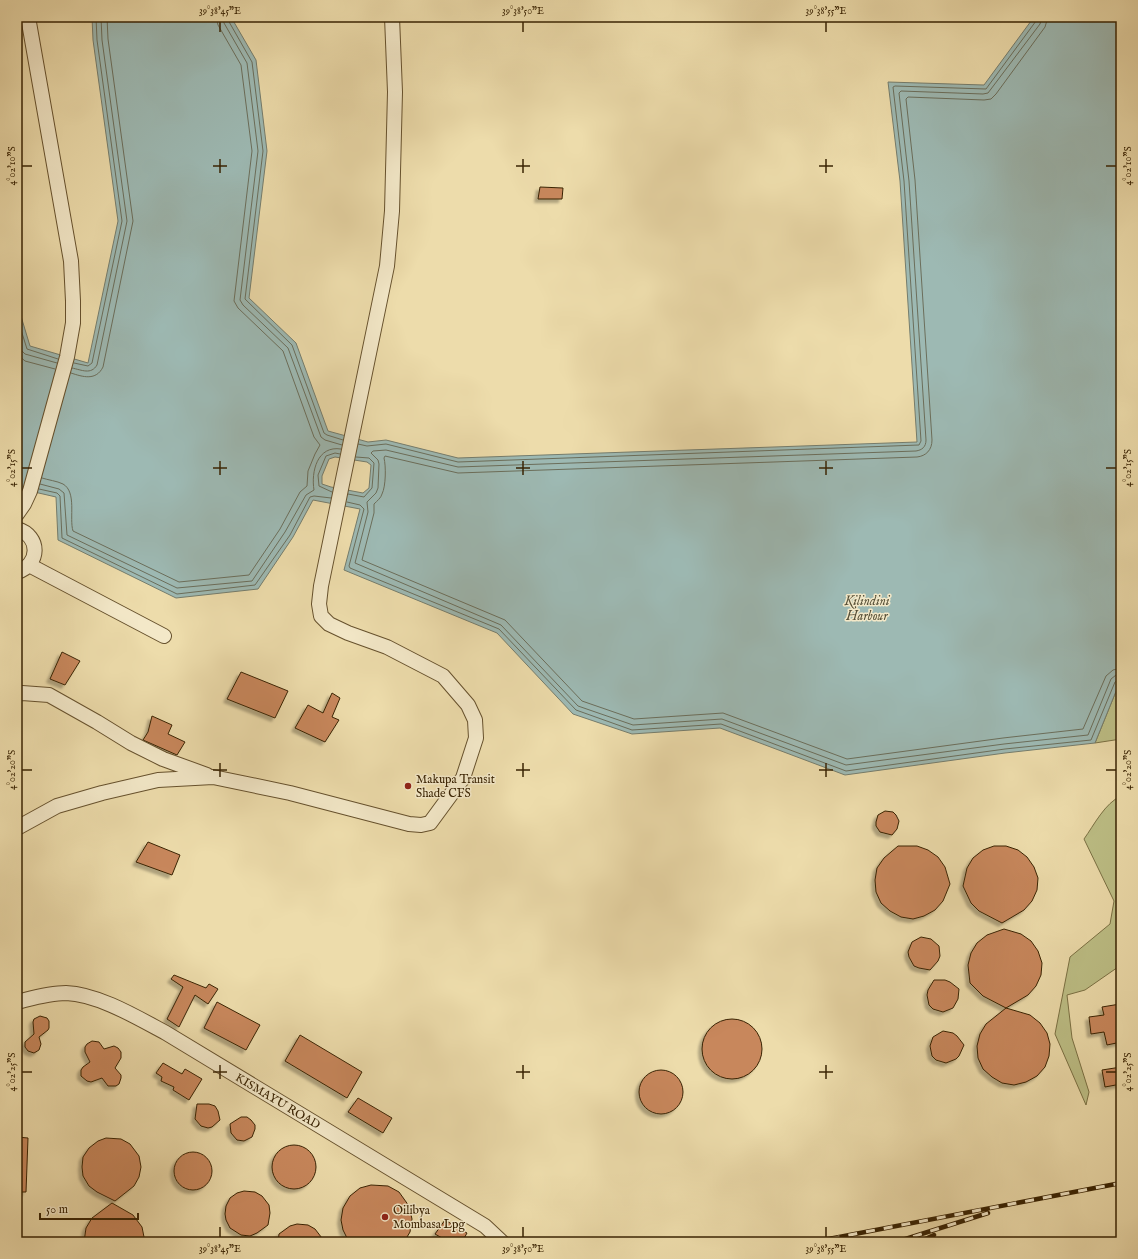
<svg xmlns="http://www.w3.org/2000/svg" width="1138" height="1259" viewBox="0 0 1138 1259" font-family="'IM FELL English',serif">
	<defs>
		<filter id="shadow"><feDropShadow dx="-3.5" dy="3.5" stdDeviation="1" flood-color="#0004"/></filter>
	</defs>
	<rect width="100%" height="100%" fill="#eddcab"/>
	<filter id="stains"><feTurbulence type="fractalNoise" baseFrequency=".005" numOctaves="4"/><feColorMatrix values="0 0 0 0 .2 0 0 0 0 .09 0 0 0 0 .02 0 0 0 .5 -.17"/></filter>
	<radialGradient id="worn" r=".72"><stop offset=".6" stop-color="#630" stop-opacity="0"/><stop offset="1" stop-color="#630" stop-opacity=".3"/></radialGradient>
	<path fill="#bdbf86" stroke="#7b7144" d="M1121,679V739L1095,743Z
		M1121,796V965L1085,990L1067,995L1072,1038L1089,1092L1086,1105L1055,1034L1070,957L1110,924L1114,901L1084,839C1094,825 1105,803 1121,796Z"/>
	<path fill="#9db9b3" stroke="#757d6d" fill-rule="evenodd" d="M92,17H231L256,60L267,151L249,298L296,343L328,431L368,442L386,440L458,458L917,442L900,181L888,82L984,85L1034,17H1121V679L1095,743L1005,753L845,775L720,728L632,734L573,714L497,633L344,570L360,509L313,500L293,537L258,589L176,598L58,540L56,497L17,488V303L30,346L88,363L118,221L93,40ZM335,457L367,462L371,465L369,488L363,493L331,487L322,484V476L329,459Z"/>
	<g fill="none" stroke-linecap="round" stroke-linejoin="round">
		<path stroke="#6b6e5b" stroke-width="1" d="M222,17L224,23L247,63L258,151L240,300L243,305L288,348L321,437L325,440L342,445
			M228,17V20L252,62L263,151L245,299L292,345L324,433L327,435L343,440
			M1042,17L1040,24L988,93L983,94L901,91L899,93L909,181L926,440C926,447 922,450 916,451L458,467L386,450L373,451L371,453L378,460L379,464L378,488L376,493L367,502L368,512L355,563L501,625L578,706L633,725L722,719L846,765L1004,744L1088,735L1111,679L1116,675L1121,674
			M1048,17L1045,27L996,94L991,99L984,100L908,97L906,99L915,180L932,440C932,450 926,456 917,457L458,473L385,456L384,458C386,466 386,486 382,494C381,498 377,501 374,504V513L362,560L505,620L582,701L634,719L723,713L847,759L1003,738L1083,729L1106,676L1113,670L1121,668
			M17,317L27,349L58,359
			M17,335L21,350L25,354L57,363
			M17,354L25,361L55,369
			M74,363L88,366L92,363L122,221L97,40L96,17
			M72,368C82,370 91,375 97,365L127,221L102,40L101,17
			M71,373C83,377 96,381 103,367L133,221L108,39L107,17
			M358,444L367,446L386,444L458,462L919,445L921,441L904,181L893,87L895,86L986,89L1036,21L1037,17
			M42,478C48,480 57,481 63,484C77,492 69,518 73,531L179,582L249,575L280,529L300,492L307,486L308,471L315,454L320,445L314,437L283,351L238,308L234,301L252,151L241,65L218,25L216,17
			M40,484L59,489L64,493L67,535L177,588L252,581L285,532L306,495L314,490C311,472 317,445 341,449
			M39,489L57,493L60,496L62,538L177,594L255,585L290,535L310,497L314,496L331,498
			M332,492L319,486L318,475L326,456L335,453L340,454
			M348,494L364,497L372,488L374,463L369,458L356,457
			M347,502L360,505L364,509L349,566L350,568L499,629L576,710L632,730L721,724L846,771L1005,749L1091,740L1115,682L1118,680L1121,679"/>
	</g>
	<path fill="#c8875c" stroke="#392303" filter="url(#shadow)" d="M540,187L563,188L562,199H538Z
		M62,652L80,661L65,685L50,679Z
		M241,672L288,691L275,718L227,699Z
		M332,693L340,698L332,717L339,720L325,742L295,728L308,705L323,713Z
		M152,716L172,725L168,734L185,742L177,755L143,740L148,732Z
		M885,811L893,812L896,815L899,821L897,829L892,835L880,832L876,826V822L878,815Z
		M148,842L180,855L172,875L136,862Z
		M898,846H917L928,850L938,857L945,867L950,884L943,901L935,910L924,916L913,919L901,917L890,911L881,903L876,892L875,880L877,868L884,858Z
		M994,846H1006L1018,850L1027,857L1034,867L1038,878L1037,890L1032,901L1024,910L1002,923L979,911L971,903L963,886L967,868L973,858L983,850Z
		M1004,929L1021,934L1031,941L1038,951L1042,963L1041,975L1036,986L1028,995L1006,1008L983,996L970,983L968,965L971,953L977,943L987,935Z
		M921,937L931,939L939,946L940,956L938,961L930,970L919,968L914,966L909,957L908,952L912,942Z
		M174,975L206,988L209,984L218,989L208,1004L195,995L179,1027L167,1019L183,987L171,979Z
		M934,980H945L950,982L959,989L958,999L953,1008L943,1012L933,1009L929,1005L927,995L928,990Z
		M217,1002L260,1025L246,1050L204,1028Z
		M1120,1004L1121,1020L1117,1021L1121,1042L1107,1045L1104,1032L1091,1034L1089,1017L1104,1015L1102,1007Z
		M1006,1008L1030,1015L1040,1023L1047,1033L1050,1044L1049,1056L1045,1067L1037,1076L1026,1082L1014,1085L1002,1083L992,1077L983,1069L978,1058L977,1046L980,1034L986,1024Z
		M40,1016L47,1018L49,1021V1028L48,1030L39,1037L41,1044L39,1050L34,1053L28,1051L25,1047V1042L34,1034L33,1022L34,1019Z
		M702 1049a30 30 0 1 1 60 0a30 30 0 1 1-60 0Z
		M943,1031L953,1033L957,1036L964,1045L959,1056L956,1059L946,1063L936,1060L932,1056L930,1046L933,1037Z
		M300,1035L362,1072L347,1098L285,1061Z
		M92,1041L99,1042L104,1049L114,1046L118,1048L121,1052V1058L115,1068L121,1075V1078L119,1084L116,1086H108L102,1078L91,1082L87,1081L81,1076V1070L83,1067L90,1062L85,1052V1047L87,1044Z
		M163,1063L182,1074L185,1069L202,1079L189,1100L173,1090L174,1087L161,1081L162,1077L156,1073Z
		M1121,1067V1084L1105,1087L1102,1070Z
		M639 1092a22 22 0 1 1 44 0a22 22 0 1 1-44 0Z
		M358,1098L392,1118L383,1133L348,1112Z
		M197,1104H209L215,1106L218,1111L220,1120L212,1127L208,1128L201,1126L195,1119Z
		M241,1117H247L251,1120L255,1125V1129L252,1137L244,1141L237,1140L231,1133L230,1124Z
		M17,1137L28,1138L26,1192H17Z
		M106,1138L121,1139L130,1144L139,1156L141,1167L139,1177L134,1186L115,1201L97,1192L89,1186L83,1176L82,1167L83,1157L89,1148L98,1141Z
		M272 1167a22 22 0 1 1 44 0a22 22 0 1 1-44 0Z
		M174 1171a19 19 0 1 1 38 0a19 19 0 1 1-38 0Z
		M371,1185L388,1186L399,1192L409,1206L412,1219L410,1232L404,1242H349L343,1230L341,1220L343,1208L350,1196L360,1188Z
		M244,1191L255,1192L262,1196L269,1205L270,1213L268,1225L257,1233L250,1236L241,1235L230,1228L226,1220L225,1214L226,1206L230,1198L237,1193Z
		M112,1203L133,1215L142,1227L145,1242H84L86,1228L92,1218Z
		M445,1220L467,1233L462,1242H449L435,1234Z
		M297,1224L308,1225L315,1229L325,1242H278L279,1234L290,1226Z"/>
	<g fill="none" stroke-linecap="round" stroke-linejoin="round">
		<g stroke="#66512d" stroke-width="16">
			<path id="minor" d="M17,514L24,504L30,491L67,357L73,323V301L71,261L28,17
				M17,529C41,536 40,565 17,572
				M29,565L164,636
				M17,694L22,693L49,695L97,722L131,743L163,759L207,775
				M17,828L57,806L102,793L158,780L213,777L290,793L409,824L421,825L430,823L463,778L476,738L475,720L468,705L443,676L387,647L348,633L329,624L321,616L319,604L321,586L387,266L392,211L395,92L392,17
				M17,1002C33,998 49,993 66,993C98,994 138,1018 166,1033L485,1226L502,1242"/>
		</g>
		<use href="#minor" stroke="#f3e8c8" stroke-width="14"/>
		<g stroke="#392303" stroke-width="4.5">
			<path id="rail" d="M813,1242L1121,1183
				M896,1242L988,1213
				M919,1242L934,1235"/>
		</g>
		<use href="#rail" stroke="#f3e8c8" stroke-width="3" stroke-dasharray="9" stroke-linecap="butt"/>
	</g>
	<path fill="none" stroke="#392303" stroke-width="1.5" d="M220,22V32M523,22V32M826,22V32M220,159V173M523,159V173M826,159V173M22,166H32M213,166H227M516,166H530M819,166H833M1106,166H1116M220,461V475M523,461V475M826,461V475M22,468H32M213,468H227M516,468H530M819,468H833M1106,468H1116M220,763V777M523,763V777M826,763V777M22,770H32M213,770H227M516,770H530M819,770H833M1106,770H1116M220,1065V1079M523,1065V1079M826,1065V1079M22,1072H32M213,1072H227M516,1072H530M819,1072H833M1106,1072H1116M220,1227V1237M523,1227V1237M826,1227V1237"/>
	<g fill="#8f2418" stroke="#f3e8c8" stroke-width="1.5">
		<circle cx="408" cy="786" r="4"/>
		<circle cx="385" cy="1217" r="4"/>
	</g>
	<g text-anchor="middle" stroke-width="3" stroke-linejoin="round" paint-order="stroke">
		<g font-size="12" fill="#392303" stroke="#f3e8c8" text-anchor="start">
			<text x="416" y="783">Makupa Transit<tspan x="416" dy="14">Shade CFS</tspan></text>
			<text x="393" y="1214">Oilibya<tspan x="393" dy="14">Mombasa Lpg</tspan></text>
		</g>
		<g font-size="12" fill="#392303" stroke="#f3e8c8">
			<text transform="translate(278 1101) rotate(31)" y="4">KISMAYU ROAD</text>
		</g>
		<g font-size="13" font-style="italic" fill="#575038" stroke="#f3e8c8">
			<text x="867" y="605">Kilindini<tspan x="867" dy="15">Harbour</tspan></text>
		</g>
	</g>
	<rect width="1138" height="1259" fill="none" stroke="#eddcab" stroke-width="44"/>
	<path d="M40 1213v6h98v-6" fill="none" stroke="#392303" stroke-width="2"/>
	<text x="46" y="1213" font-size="12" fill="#392303" stroke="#f3e8c8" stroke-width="3" paint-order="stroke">50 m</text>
	<rect x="22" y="22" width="1094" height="1215" fill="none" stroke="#392303" stroke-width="1.5"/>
	<g font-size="10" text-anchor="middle" fill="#392303">
		<text x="220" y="14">39°38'45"E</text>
		<text x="523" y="14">39°38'50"E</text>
		<text x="826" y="14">39°38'55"E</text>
		<text transform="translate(11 166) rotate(-90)" y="4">4°02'10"S</text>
		<text transform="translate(1127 166) rotate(-90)" y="4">4°02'10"S</text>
		<text transform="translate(11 468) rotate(-90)" y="4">4°02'15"S</text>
		<text transform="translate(1127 468) rotate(-90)" y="4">4°02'15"S</text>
		<text transform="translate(11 770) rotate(-90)" y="4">4°02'20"S</text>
		<text transform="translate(1127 770) rotate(-90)" y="4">4°02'20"S</text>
		<text transform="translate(11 1072) rotate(-90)" y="4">4°02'25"S</text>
		<text transform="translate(1127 1072) rotate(-90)" y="4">4°02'25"S</text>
		<text x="220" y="1252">39°38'45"E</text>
		<text x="523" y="1252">39°38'50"E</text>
		<text x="826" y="1252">39°38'55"E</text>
	</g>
	<rect width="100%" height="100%" filter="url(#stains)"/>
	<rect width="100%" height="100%" fill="url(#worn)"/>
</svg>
